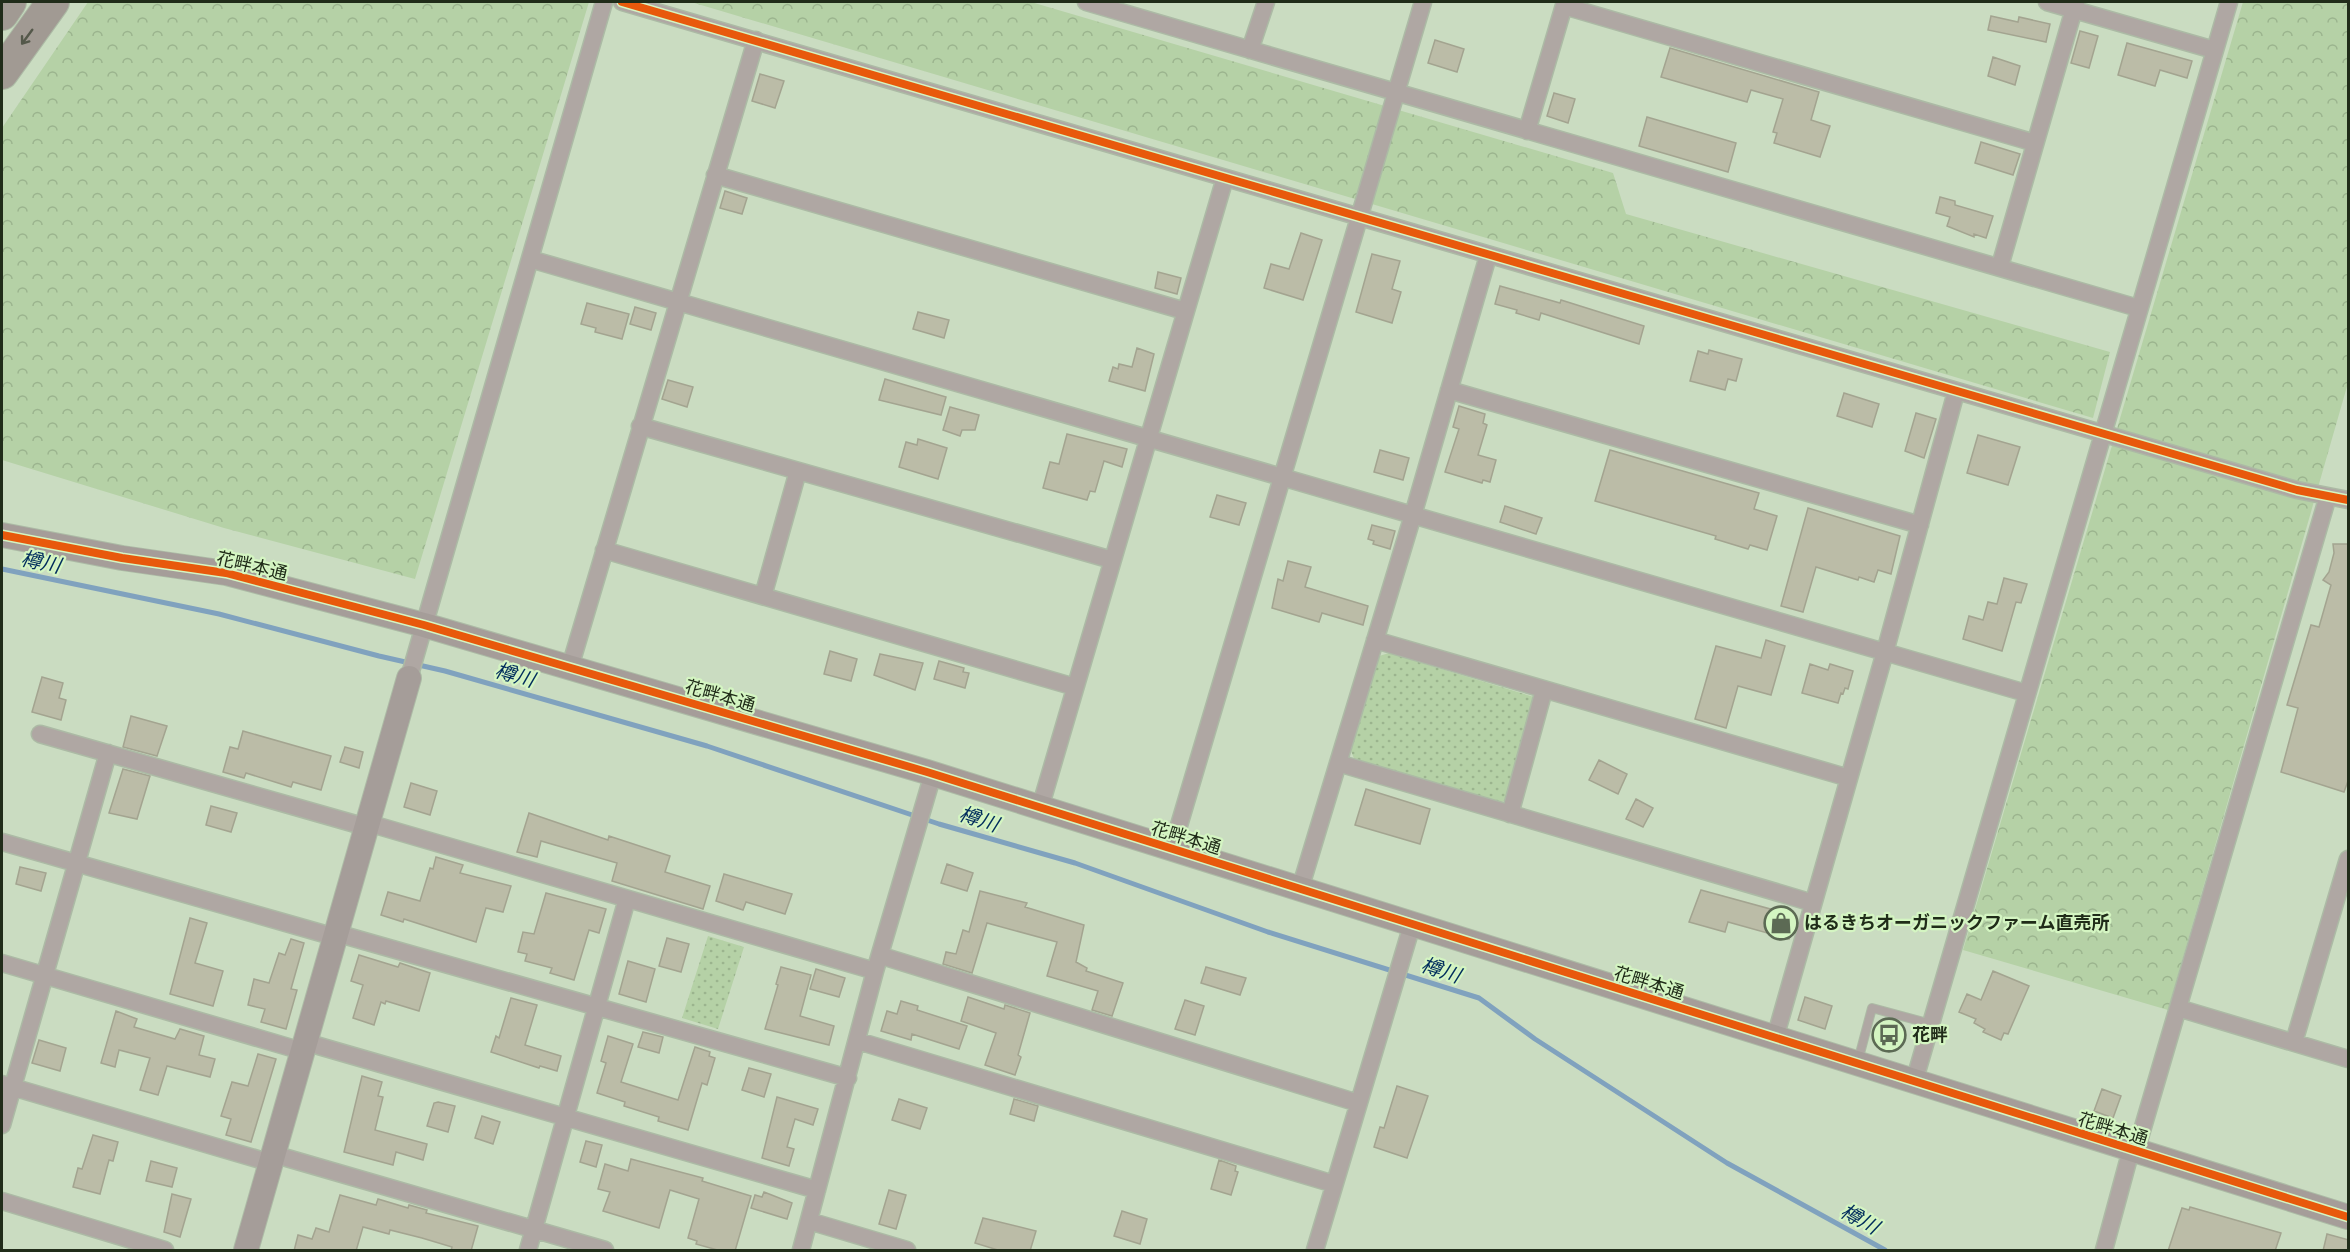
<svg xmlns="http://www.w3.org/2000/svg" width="2350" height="1252" viewBox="0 0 2350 1252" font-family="'Alegreya Sans','Noto Sans JP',sans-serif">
	<defs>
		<pattern id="forest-crowns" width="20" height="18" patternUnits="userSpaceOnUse" patternTransform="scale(1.5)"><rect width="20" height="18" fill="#b5d1a6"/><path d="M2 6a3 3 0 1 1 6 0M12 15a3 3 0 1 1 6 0" fill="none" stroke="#9bb48e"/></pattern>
		<pattern id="park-dots" width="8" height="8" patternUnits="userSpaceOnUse" patternTransform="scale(1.5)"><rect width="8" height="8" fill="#b5d1a6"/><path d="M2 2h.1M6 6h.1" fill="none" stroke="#9bb48e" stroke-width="1.8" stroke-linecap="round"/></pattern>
	</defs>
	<rect width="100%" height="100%" fill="#cadcc1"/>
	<path fill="url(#forest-crowns)" d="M88,2H589L415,579L224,528L2,460V128Z
		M691,2H1031L1613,173L1626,214L2110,352L2093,418Z
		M2243,2H2348V383L2168,1010L1963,950Z"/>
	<path fill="url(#park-dots)" d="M1389,653L1534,697L1508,799L1500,803L1355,761L1351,751L1379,656Z
		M708,936L744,947L718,1029L682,1018Z"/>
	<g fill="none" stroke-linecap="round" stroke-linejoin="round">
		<path stroke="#80a2be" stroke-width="5" d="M2,569L219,614L379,656L445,671L707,746L939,824L1075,863L1268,932L1479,998L1535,1039L1727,1163L1885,1250"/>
	</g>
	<path fill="#bbbca7" stroke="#a3a490" stroke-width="1.5" d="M1991,16L2018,22L2019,17L2050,24L2046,42L1988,30Z
		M2080,31L2098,36L2089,68L2071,63Z
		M1435,40L1464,49L1457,72L1428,63Z
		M2127,43L2192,61L2187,78L2160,70L2155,86L2118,75Z
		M1670,48L1819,92L1811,120L1830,126L1820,157L1774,143L1777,133L1773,132L1783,99L1751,90L1747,102L1661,77Z
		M1993,57L2020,66L2015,85L1988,76Z
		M760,74L784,81L775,108L752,101Z
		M1554,93L1575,99L1568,123L1547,116Z
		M1647,117L1736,143L1728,172L1639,146Z
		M1981,142L2020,154L2013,175L1975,163Z
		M725,191L747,198L742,214L720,208Z
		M1940,197L1955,201V205L1993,216L1986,238L1974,234V237L1947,226L1950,217L1936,213Z
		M1301,233L1322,240L1303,300L1264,288L1271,264L1289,269Z
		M1372,254L1400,261L1392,289L1401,292L1392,323L1356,312Z
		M1158,272L1181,278L1177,294L1155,288Z
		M1500,286L1560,303L1561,300L1644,326L1639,344L1541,313L1539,320L1516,313L1517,310L1495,304Z
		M587,303L629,314L622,339L595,332L596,328L581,324Z
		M635,307L656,313L651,330L630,324Z
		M918,312L949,320L944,338L913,329Z
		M1137,348L1154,354L1145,391L1109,381L1113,367L1118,369L1119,364L1132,367Z
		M1709,350L1742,359L1736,381L1728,379L1725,390L1690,381L1698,351L1708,354Z
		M885,379L946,397L941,415L879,400Z
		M668,380L693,387L687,407L662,399Z
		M1844,393L1879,404L1872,427L1837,416Z
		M1459,406L1485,414L1483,423L1487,425L1478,455L1496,460L1490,482L1483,480L1482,483L1445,472L1459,429L1453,427Z
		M950,407L979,415L975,430H962L960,436L943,430Z
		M1916,413L1936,419L1924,458L1905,451Z
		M1067,434L1127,449L1122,467L1104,461L1095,492L1090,491L1087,500L1043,488L1050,462L1059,464Z
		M1978,435L2020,447L2008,485L1967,473Z
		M918,439L947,448L938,479L899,467L906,442L917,445Z
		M1380,450L1409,458L1403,480L1374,472Z
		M1610,450L1759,493L1754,509L1777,516L1767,550L1750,545L1748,549L1715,539L1716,536L1595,501Z
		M1217,495L1246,503L1239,525L1210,517Z
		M1505,506L1542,518L1536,534L1500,522Z
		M1808,508L1900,536L1891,574L1878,570L1874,582L1859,577L1858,580L1816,567L1803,612L1781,606Z
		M1372,525L1395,531L1390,549L1373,544L1374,541L1368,539Z
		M2333,544H2349V778L2344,792L2281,772L2298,708L2287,705L2311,625L2319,627L2331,585L2323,580L2329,572L2334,553Z
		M1288,561L1311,567L1305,587L1368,606L1363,625L1322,613L1319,622L1272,608L1278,579L1283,581Z
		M2004,578L2027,584L2021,603L2016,602L2002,651L1963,639L1969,616L1983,620L1988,602L1997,604Z
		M1766,640L1785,646L1771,695L1738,686L1726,728L1695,719L1716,646L1761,658Z
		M830,651L857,659L851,681L824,674Z
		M880,654L923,663L915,690L874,675Z
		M939,661L964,668L963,672L969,673L965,688L934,679Z
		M1810,664L1828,670L1830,664L1853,671L1848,689L1845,688L1843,694L1841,693L1838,703L1802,693Z
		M42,677L63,683L59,698L66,700L61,720L32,712Z
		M131,716L167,726L157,756L123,747Z
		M243,731L331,756L321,790L293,782L291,787L246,773L244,778L223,772L230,747L238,749Z
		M345,747L363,752L359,768L340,762Z
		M1599,760L1627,774L1618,794L1589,780Z
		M123,769L150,776L137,819L109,813Z
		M411,783L437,791L430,815L404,807Z
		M1366,789L1430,809L1420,844L1355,825Z
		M1636,799L1653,808L1643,827L1626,819Z
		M211,806L237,813L231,832L206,825Z
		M529,813L608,840L609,836L670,856L665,872L710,886L703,909L612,881L617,863L541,841L537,857L517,852Z
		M436,857L463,865L460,873L511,886L503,912L486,908L476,942L404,919L403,922L381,915L388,892L420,901L430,868L433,869Z
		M947,864L973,873L967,891L941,883Z
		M20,867L46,873L41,891L16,884Z
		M724,874L792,894L785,914L746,902L743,910L716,901Z
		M1701,890L1796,916L1789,939L1728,922L1725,932L1689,922Z
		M980,891L1027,903L1025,907L1084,925L1076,962L1087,968L1086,971L1123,983L1112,1016L1092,1010L1098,991L1047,976L1057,942L987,923L972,973L943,964L946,952L956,954L963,930L969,932Z
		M546,893L606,909L599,933L589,930L574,980L550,973L552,968L525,961L527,954L518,952L523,932L534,934Z
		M190,918L207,923L195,963L223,971L213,1006L170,994Z
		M667,938L689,944L681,972L659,966Z
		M291,939L304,943L291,989L297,990L286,1029L261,1022L265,1009L248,1005L254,979L269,983L279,953L285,955Z
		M359,955L398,967L400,963L430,973L419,1011L386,1001L385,1004L381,1002L374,1025L353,1018L363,985L351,981Z
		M628,961L655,969L646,1002L619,994Z
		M781,967L811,975L800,1016L834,1026L829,1045L765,1029L778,985L776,984Z
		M1206,967L1246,978L1240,995L1201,983Z
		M816,969L845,978L839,997L810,989Z
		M1993,971L2029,986L2008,1034L2004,1033L2001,1040L1983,1032L1985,1029L1974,1023L1976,1019L1959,1012L1967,994L1981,1000Z
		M968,997L1004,1009L1005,1005L1030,1013L1018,1055L1021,1057L1015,1075L985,1065L996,1033L961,1021Z
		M1805,997L1832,1006L1825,1029L1798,1020Z
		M511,998L537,1005L525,1045L561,1056L557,1071L540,1066L539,1068L491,1052L496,1036L499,1038Z
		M1185,1000L1204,1006L1195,1035L1175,1029Z
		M901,1001L918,1006L917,1010L967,1026L959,1049L912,1034L911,1040L881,1031L887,1011L897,1014Z
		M116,1011L137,1019L134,1027L175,1039L180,1029L204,1036L199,1055L215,1059L210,1077L167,1066L158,1095L140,1090L150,1058L119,1050L115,1067L101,1063Z
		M643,1032L663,1037L659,1053L638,1047Z
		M608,1036L633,1044L621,1082L678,1100L695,1047L710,1052L709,1056L715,1058L707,1085L702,1083L688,1130L658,1121L659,1117L624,1106L625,1102L597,1093L606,1063L601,1061Z
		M39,1040L66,1048L60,1071L32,1063Z
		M258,1054L276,1059L251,1142L226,1135L231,1119L221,1116L232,1082L248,1086Z
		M749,1068L771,1074L764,1097L742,1090Z
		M362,1076L382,1082L378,1096L383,1097L375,1130L427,1144L423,1160L396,1152L393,1165L344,1152Z
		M1397,1086L1428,1096L1407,1158L1374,1147L1380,1127L1384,1128Z
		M2102,1089L2121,1096L2113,1118L2094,1111Z
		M777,1097L818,1109L813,1125L795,1119L787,1147L794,1149L789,1166L762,1158Z
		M899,1099L927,1108L920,1129L892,1120Z
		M1014,1099L1038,1106L1034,1121L1010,1114Z
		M438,1102L455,1106L448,1132L427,1126L434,1103Z
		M482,1116L500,1122L493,1144L475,1138Z
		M93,1135L118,1142L113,1161L109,1160L100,1194L73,1187L78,1168L82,1169Z
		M586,1141L602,1145L596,1167L580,1162Z
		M631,1159L703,1178L702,1181L751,1196L735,1251H721L696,1244L697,1241L688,1238L699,1199L670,1190L659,1228L603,1211L610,1192L598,1189L605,1164L628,1171Z
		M1219,1160L1236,1166L1235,1171L1238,1172L1231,1195L1211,1189Z
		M151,1161L177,1168L172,1187L146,1181Z
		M889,1190L906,1195L896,1229L879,1224Z
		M764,1192L792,1203L787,1219L751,1208L755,1195L762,1197Z
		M172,1194L191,1199L180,1237L164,1232Z
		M340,1195L376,1205L378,1199L408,1208L409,1205L427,1210L426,1213L478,1226L471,1251H451L452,1247L422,1238L390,1230L389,1234L363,1227L356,1251H294L298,1235L312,1239L316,1228L329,1232Z
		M2190,1207L2281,1233L2275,1251H2168L2182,1208L2189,1210Z
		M1122,1211L1147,1219L1140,1244L1114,1236Z
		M983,1218L1036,1231L1030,1251H1001L975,1243Z
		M2327,1234L2349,1240V1251H2323Z"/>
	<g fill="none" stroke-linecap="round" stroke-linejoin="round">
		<g stroke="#acbaa5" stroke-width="10">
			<path id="lane" d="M1858,1061L1872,1008L1931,1024"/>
		</g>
		<g stroke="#acbaa5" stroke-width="19">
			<path id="street" d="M622,2L2297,490L2348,500
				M1086,2L2138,308
				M2047,2L2214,50
				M1564,6L2035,143
				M1250,50L1266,2
				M1527,131L1565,2
				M715,175L1185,311
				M530,259L2026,693
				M2000,266L2076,2
				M1449,390L1920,525
				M640,426L1112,560
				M604,550L1075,687
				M763,596L798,471
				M1375,640L1849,778
				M570,667L756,40
				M409,678L604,2
				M40,734L366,827
				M1338,763L1813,903
				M1040,808L1225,178
				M1510,814L1544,690
				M368,823L875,971
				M2,842L335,937
				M1172,849L1423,2
				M1300,889L1413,515L1488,256
				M336,933L848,1078
				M882,956L1358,1103
				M2,963L302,1051
				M2178,1008L2348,1059
				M1775,1038L1885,652L1956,392
				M858,1041L1334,1184
				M305,1042L817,1190
				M2294,1042L2348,859
				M1914,1082L2229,2
				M2,1084L271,1163
				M2,1125L108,753
				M2136,1151L2328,496
				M273,1154L605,1250
				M2,1201L165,1250
				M809,1221L907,1250
				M528,1250L627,899
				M801,1250L875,971L933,774
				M1315,1250L1412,925
				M2104,1250L2131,1150"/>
		</g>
		<g stroke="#acbaa5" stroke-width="26">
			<path id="secondary" d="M2,535L122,558L226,573L424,625L927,772L2348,1217
				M246,1250L409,678"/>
		</g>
		<g stroke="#acbaa5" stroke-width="34">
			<path id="highway" d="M2,14L10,2
				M2,73L53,2"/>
		</g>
		<use href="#lane" stroke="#afa7a3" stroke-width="8"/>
		<use href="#street" stroke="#afa7a3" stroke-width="16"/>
		<use href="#secondary" stroke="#a59d99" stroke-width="24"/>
		<use href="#highway" stroke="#a19a93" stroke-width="32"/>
		<g stroke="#d4f5c2" stroke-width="11">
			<path id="cycleway" d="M622,2L2297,490L2348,500
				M2,535L122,558L226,573L424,625L927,772L2348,1217"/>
		</g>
		<use href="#cycleway" stroke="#e8590c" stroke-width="8"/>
	</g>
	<defs><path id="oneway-shaft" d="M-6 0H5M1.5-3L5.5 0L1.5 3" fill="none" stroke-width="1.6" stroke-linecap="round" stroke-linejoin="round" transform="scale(1.5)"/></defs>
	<use stroke="#54584a" href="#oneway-shaft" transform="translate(27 37) rotate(126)"/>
	<defs>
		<g id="shop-ring" transform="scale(1.725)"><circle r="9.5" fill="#d4f5c2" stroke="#5c6a54" stroke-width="1.5"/><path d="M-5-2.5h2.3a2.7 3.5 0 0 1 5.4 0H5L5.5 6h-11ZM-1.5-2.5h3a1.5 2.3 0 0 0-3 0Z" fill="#5c6a54"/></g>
		<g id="bus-ring" transform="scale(1.725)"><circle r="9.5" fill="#d4f5c2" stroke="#5c6a54" stroke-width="1.5"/><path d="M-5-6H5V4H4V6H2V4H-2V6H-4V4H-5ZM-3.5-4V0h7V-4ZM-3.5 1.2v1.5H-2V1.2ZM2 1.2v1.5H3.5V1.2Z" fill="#5c6a54"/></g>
	</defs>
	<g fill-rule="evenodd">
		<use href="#shop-ring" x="1781" y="923"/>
		<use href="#bus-ring" x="1889" y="1035"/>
	</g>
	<g text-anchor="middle" stroke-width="4.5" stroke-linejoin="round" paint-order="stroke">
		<g font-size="18" fill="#202c19" stroke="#d4f5c2">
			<text transform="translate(252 566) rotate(13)" y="6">花畔本通</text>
			<text transform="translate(720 696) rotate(16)" y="6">花畔本通</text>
			<text transform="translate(1186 838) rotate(17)" y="6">花畔本通</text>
			<text transform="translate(1649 983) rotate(17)" y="6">花畔本通</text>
			<text transform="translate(2113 1129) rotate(17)" y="6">花畔本通</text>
		</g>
		<g font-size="18" font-weight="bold" fill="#202c19" stroke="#d4f5c2" text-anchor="start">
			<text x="1804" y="929">はるきちオーガニックファーム直売所</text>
			<text x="1912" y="1041">花畔</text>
		</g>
		<g font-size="20" font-style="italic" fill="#002c5c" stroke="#d4f5c2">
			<text transform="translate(41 562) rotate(12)" y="7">樽川</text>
			<text transform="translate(515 675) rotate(16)" y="7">樽川</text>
			<text transform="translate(979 819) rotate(18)" y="7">樽川</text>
			<text transform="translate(1441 970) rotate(18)" y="7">樽川</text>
			<text transform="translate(1860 1219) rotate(29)" y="7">樽川</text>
		</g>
	</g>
	<rect width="2350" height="1252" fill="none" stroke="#202c19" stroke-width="6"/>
</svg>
